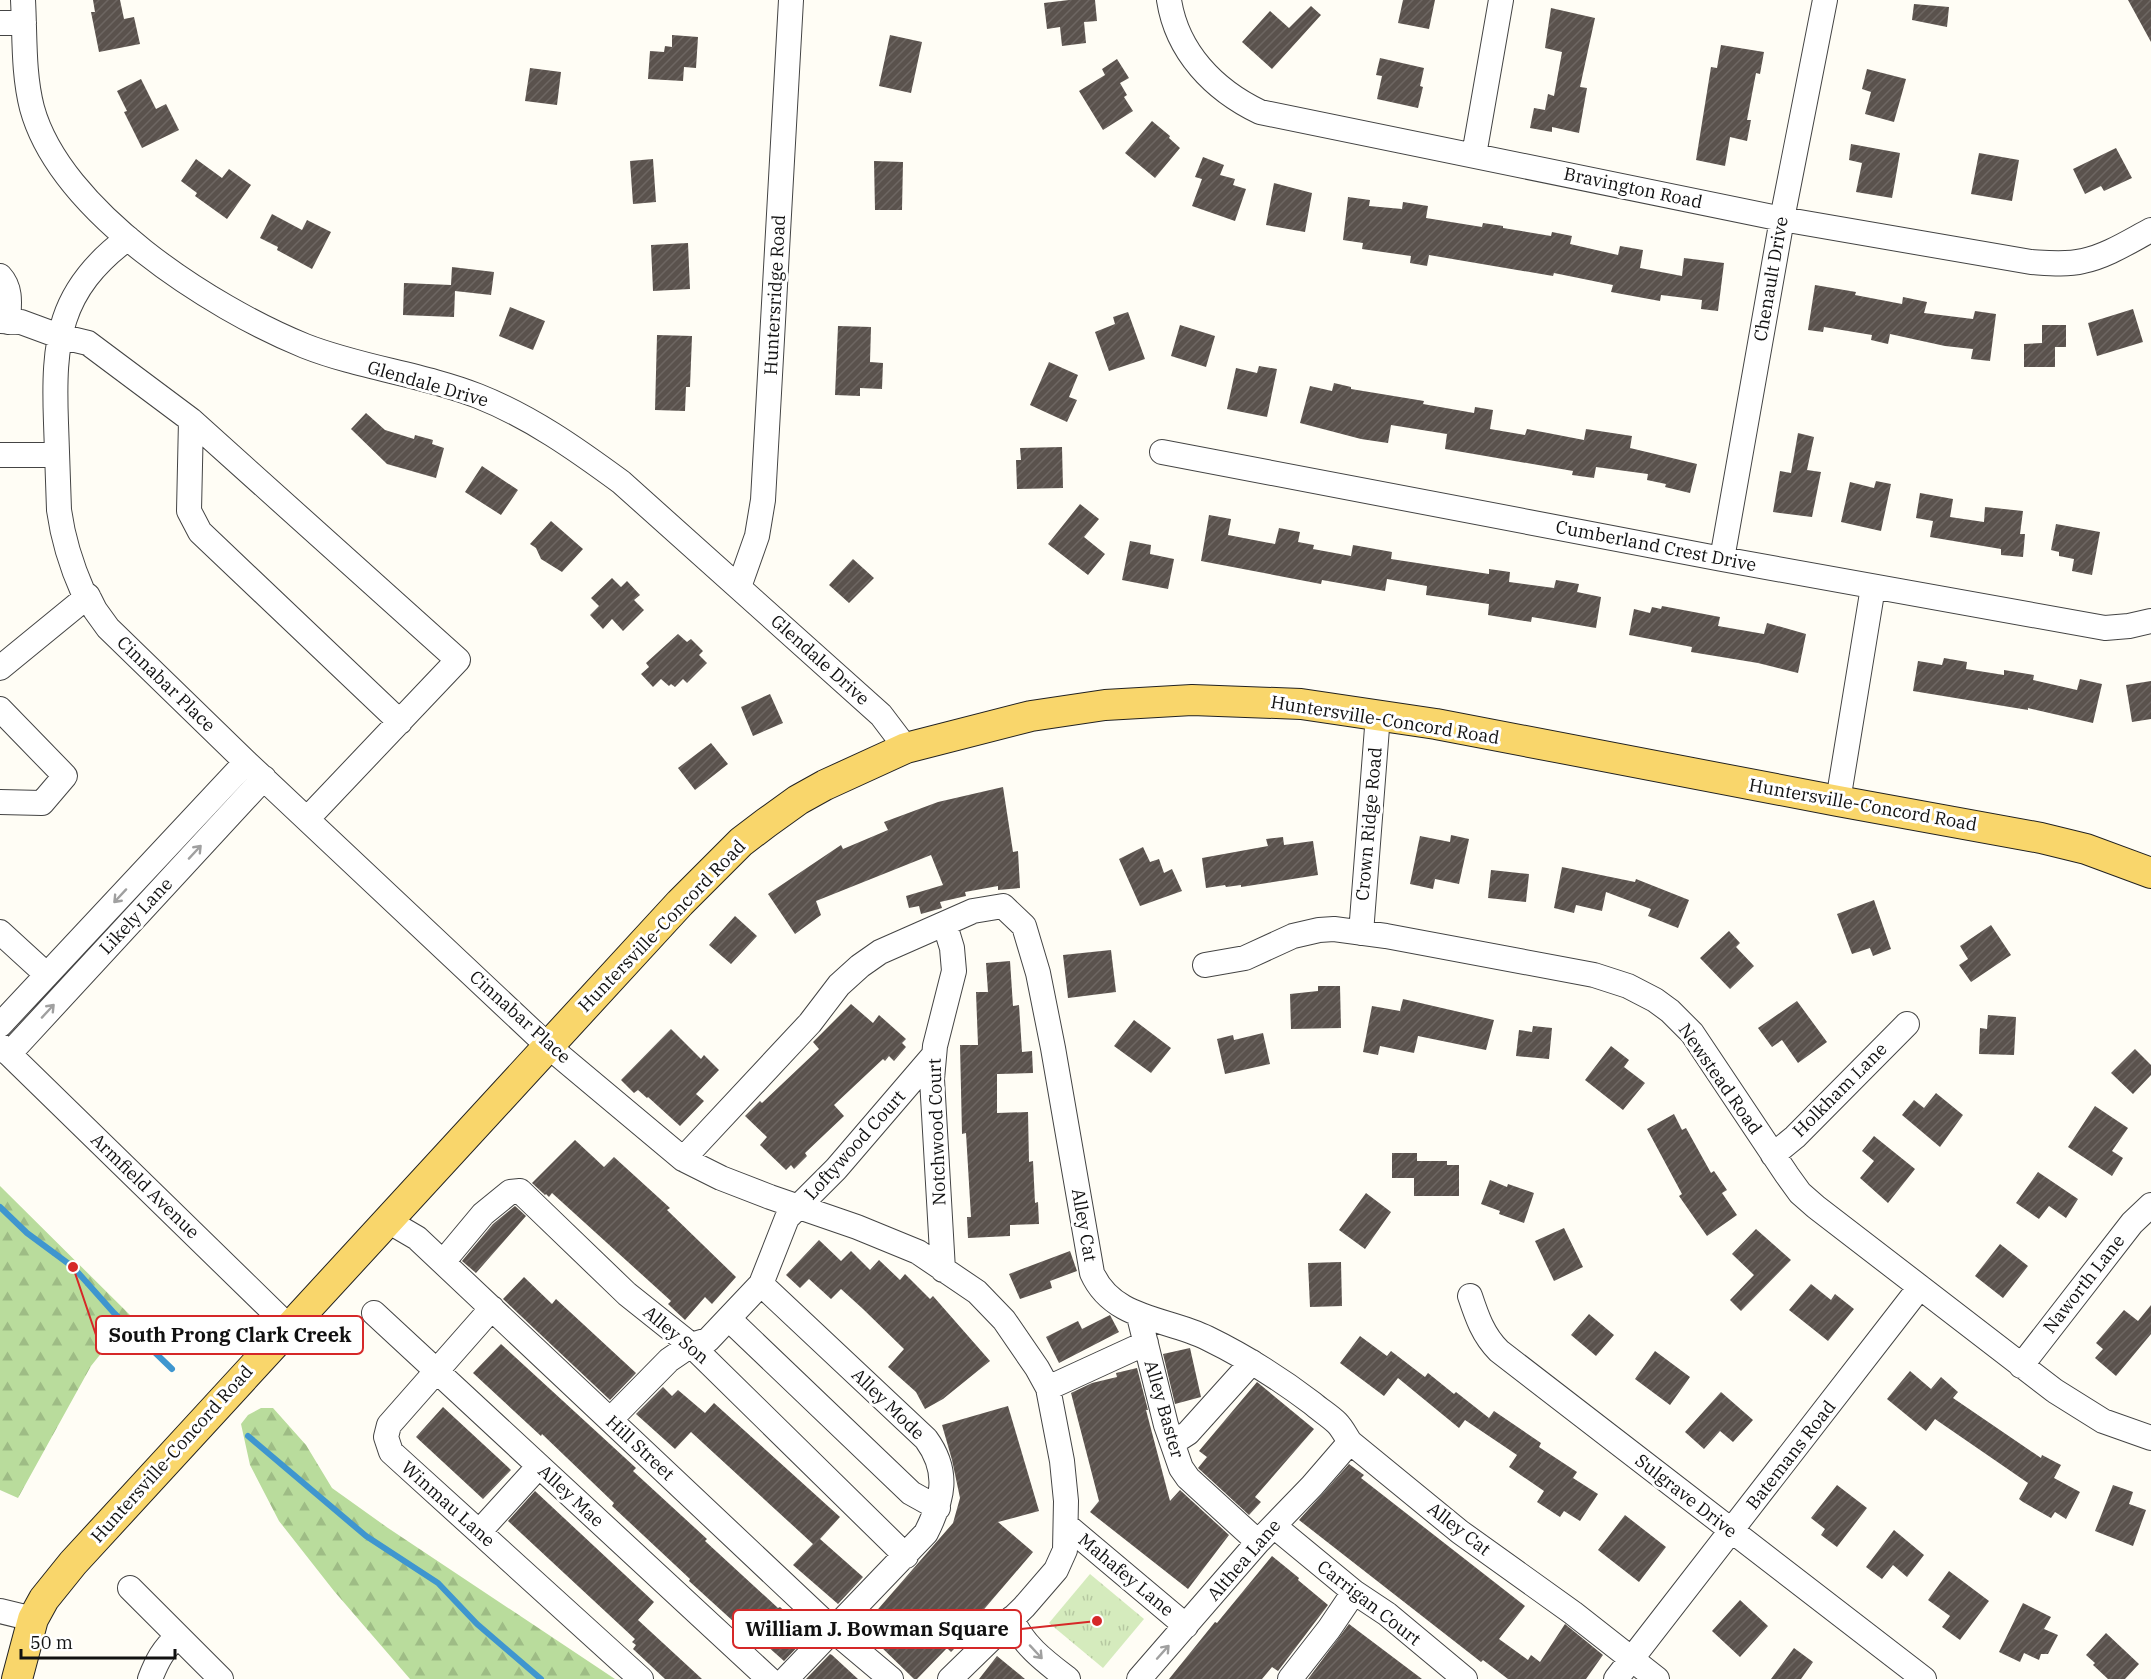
<svg xmlns="http://www.w3.org/2000/svg" width="2151" height="1679" viewBox="0 0 2151 1679" font-family="'IBM Plex Serif',serif">
	<defs>
		<pattern id="grass-tufts" width="24" height="20" patternUnits="userSpaceOnUse" patternTransform="scale(1.5)"><rect width="24" height="20" fill="#d5ebbd"/><path d="M3 7l-1-3M5 7V3M7 7l1-3M15 17l-1-3M17 17v-4M19 17l1-3" fill="none" stroke="#b6c8a1"/></pattern>
		<pattern id="forest-firs" width="22" height="20" patternUnits="userSpaceOnUse" patternTransform="scale(1.5)"><rect width="22" height="20" fill="#b9dc9c"/><path d="M5 1l3.5 6h-7zM16 11l3.5 6h-7z" fill="#9ebc85"/></pattern>
		<pattern id="building-hatch" width="6" height="6" patternUnits="userSpaceOnUse" patternTransform="scale(1.5)"><rect width="6" height="6" fill="#5a524d"/><path d="M-1 1l2-2M0 6l6-6M5 7l2-2" fill="none" stroke="#6d6662"/></pattern>
	</defs>
	<rect width="100%" height="100%" fill="#fffdf5"/>
	<path fill="url(#grass-tufts)" d="M1090,1574L1144,1619L1103,1668L1049,1623Z"/>
	<path fill="url(#forest-firs)" d="M0,1186L131,1316L91,1366L18,1498L0,1490Z
		M261,1408H273L306,1445L332,1488L388,1528L615,1679H410L334,1591L279,1521L250,1465L241,1424L248,1415Z"/>
	<g fill="none" stroke-linecap="round" stroke-linejoin="round">
		<path stroke="#3f96cf" stroke-width="6" d="M0,1207L27,1233L73,1267L114,1313L172,1369
			M248,1436L366,1536L438,1583L477,1624L541,1679"/>
	</g>
	<path fill="url(#building-hatch)" d="M93,0H120L124,19L134,17L140,44L99,52L91,12H95Z
		M1069,0H1095L1097,21L1084,22L1086,43L1062,46L1060,27L1047,29L1044,3Z
		M1403,0H1435L1429,29L1398,23Z
		M2128,0H2151V42Z
		M1914,4L1949,7L1947,27L1912,20Z
		M1311,6L1321,15L1272,69L1242,42L1270,11L1289,28Z
		M1551,8L1595,18L1580,87L1587,88L1579,133L1552,127V132L1530,128L1534,108L1545,110L1548,94L1554,96L1562,52L1545,48Z
		M672,35L698,37L696,68L684,67L683,81L648,79L650,51L664,52L665,46L672,47Z
		M890,35L922,42L911,93L879,86Z
		M1721,45L1764,52L1760,74L1756,73L1747,120H1751L1747,141L1730,137L1725,166L1696,160L1711,67L1717,68Z
		M1380,58L1424,68L1420,86L1423,87L1418,108L1377,99L1382,76L1376,75Z
		M1117,59L1129,78L1120,83L1127,95L1124,97L1133,111L1103,130L1079,91L1105,75L1102,69Z
		M530,68L561,72L557,105L525,101Z
		M1867,69L1906,79L1894,122L1865,114L1871,92L1862,89Z
		M141,79L156,109L166,104L179,130L142,148L124,112L127,111L117,91Z
		M1152,121L1170,136L1169,138L1180,148L1155,178L1125,153Z
		M1851,144L1900,153L1892,198L1856,192L1862,163L1849,160Z
		M2116,148L2132,178L2104,191L2101,186L2085,194L2073,169Z
		M1979,153L2019,160L2012,201L1971,194Z
		M1203,157L1224,165L1220,175L1235,179L1233,185L1246,189L1235,221L1192,206L1202,179L1195,177Z
		M196,159L222,178L229,169L251,185L227,219L195,196L197,193L181,181Z
		M653,159L656,202L633,204L630,161Z
		M874,161L903,162L902,210H875Z
		M1274,183L1312,193L1305,232L1266,225Z
		M1348,197L1370,200L1369,206L1402,209L1403,202L1428,206L1426,218L1482,227L1483,223L1503,226V228L1551,236L1552,232L1572,236L1570,244L1618,255L1620,246L1643,250L1640,268L1682,276L1684,258L1724,263L1718,311L1701,309L1702,300L1661,295L1660,301L1611,292L1613,285L1554,273L1553,276L1429,255L1427,266L1410,263L1411,256L1362,249L1363,243L1343,240Z
		M272,214L302,230L307,220L331,232L312,269L277,250L278,247L260,238Z
		M688,243L690,289L653,291L651,245Z
		M452,267L494,272L491,295L455,291L454,317L403,315L404,283L451,285Z
		M1815,285L1856,292L1855,295L1902,304L1903,297L1927,302L1924,313L1973,319L1975,311L1996,314L1990,361L1971,359L1973,349L1945,346L1890,334L1888,344L1871,340L1872,335L1824,327L1823,332L1808,330Z
		M510,307L545,321L533,350L499,336Z
		M2133,309L2143,342L2097,356L2088,323Z
		M1128,312L1145,359L1109,371L1095,332L1115,324L1113,317Z
		M1180,325L1215,336L1206,367L1171,356Z
		M2042,325H2066V347H2055V367H2024V344L2042,343Z
		M838,326L871,327L870,362L883,363L882,389L860,388V396L835,395Z
		M657,335L692,336L690,387H686L685,411L655,410Z
		M1049,362L1078,375L1069,397L1077,400L1067,422L1030,405Z
		M1259,366L1277,369L1267,417L1227,409L1236,368L1257,373Z
		M1334,383L1351,387V389L1424,401L1423,404L1474,413L1475,407L1493,410L1490,429L1525,435L1527,429L1584,440L1586,429L1632,436L1630,448L1697,464L1690,493L1665,487L1666,484L1647,480L1648,474L1596,467L1594,478L1572,475L1573,471L1445,449L1447,434L1391,425L1388,443L1361,439L1300,423L1310,386L1332,391Z
		M366,413L385,430L414,439L415,435L433,440L432,444L444,448L436,478L387,464L351,429Z
		M1798,433L1814,437L1807,470L1821,472L1812,517L1773,512L1780,471L1791,473Z
		M1062,447L1063,488L1017,489L1016,460H1021L1020,448Z
		M482,466L518,490L501,515L465,492Z
		M1876,481L1891,484L1881,531L1841,522L1850,482L1874,488Z
		M1920,493L1953,499L1950,517L1984,522L1985,507L2023,511L2020,534H2025L2023,557L2001,555V549L1930,537L1933,521L1916,518Z
		M1080,504L1099,519L1084,537L1105,554L1088,575L1048,544Z
		M1209,515L1231,519L1228,535L1275,544L1279,528L1300,532L1298,542L1314,545L1313,549L1351,556L1353,545L1392,552L1391,559L1489,574V569L1510,572L1509,582L1554,588L1556,580L1579,584L1577,592L1601,597L1596,628L1532,617L1531,622L1488,615L1489,604L1426,595L1427,586L1387,579L1385,591L1322,580L1321,584L1201,561Z
		M551,521L583,549L562,572L541,559L536,548L530,544Z
		M2056,524L2100,532L2092,575L2072,571L2074,559L2059,556V552L2051,550Z
		M1130,541L1151,545L1150,554L1174,559L1168,589L1122,580Z
		M853,559L874,578L849,603L829,585Z
		M612,578L621,587L627,581L640,595L634,600L644,610L623,631L612,619L603,629L590,615L599,606L591,598Z
		M1662,606L1720,617L1718,626L1764,634L1767,623L1806,634L1798,673L1758,663L1691,652L1692,647L1629,635L1634,609L1650,613L1652,607L1661,609Z
		M678,634L687,642L691,639L703,651L699,655L707,663L687,683L683,679L675,687L671,684L669,686L661,679L653,687L641,674L649,667L646,663Z
		M1944,658L1967,662L1966,669L2004,675V670L2034,675L2033,680L2077,690L2080,679L2102,684L2093,723L2028,708V710L1913,691L1918,661L1942,665Z
		M2151,681V719L2132,722L2126,685Z
		M770,694L783,723L753,736L741,707Z
		M711,743L728,764L695,790L678,768Z
		M1003,787L1013,852L1018,851L1020,888L998,890V886L965,892L966,896L940,902L942,908L921,914L919,906L909,908L906,896L943,885L931,855L816,901L821,915L795,934L768,894L841,845L843,849L888,830L884,822L938,802Z
		M1451,835L1469,839L1459,884L1435,879L1433,889L1410,884L1420,836L1450,842Z
		M1283,837L1284,845L1313,841L1318,875L1241,887V885L1226,887L1225,885L1206,888L1202,858L1268,846L1266,839Z
		M1143,847L1150,862L1159,859L1164,873L1172,869L1182,891L1140,906L1119,859Z
		M1562,867L1635,882L1636,879L1689,900L1678,928L1648,916L1651,909L1606,892L1602,911L1576,905L1574,913L1554,908Z
		M1491,870L1529,874L1526,902L1488,898Z
		M1874,900L1891,949L1873,956L1870,948L1852,954L1837,914Z
		M735,916L757,936L731,964L709,945Z
		M1991,925L2011,955L1971,982L1959,965L1968,959L1960,946Z
		M1729,931L1740,943L1736,947L1754,966L1730,989L1700,958Z
		M1111,950L1116,992L1068,998L1063,955Z
		M1010,961L1013,1006L1019,1005L1022,1052L1032,1051L1033,1073L997,1074V1113L1028,1112L1029,1162L1033,1161L1035,1203L1038,1202L1039,1224L1010,1225V1236L968,1238L967,1217H971L966,1133L962,1134L960,1045H978L976,992H988L986,963Z
		M1318,986H1340L1341,1028L1291,1029L1290,994L1318,991Z
		M1403,999L1494,1020L1486,1050L1418,1036L1414,1053L1380,1046L1378,1055L1363,1052L1372,1006L1400,1011Z
		M1797,1001L1827,1042L1798,1063L1782,1040L1772,1047L1758,1028Z
		M851,1004L873,1023L879,1015L906,1039L902,1043L906,1047L894,1061L889,1056L885,1061L883,1059L834,1105L844,1116L805,1153L807,1156L794,1169L791,1165L786,1170L760,1145L767,1137L745,1116L760,1101L762,1103L819,1049L813,1042Z
		M1988,1015L2016,1017L2014,1055L1979,1054L1980,1028L1987,1029Z
		M1134,1020L1171,1048L1151,1073L1114,1046Z
		M1533,1026L1552,1028L1549,1059L1516,1056L1519,1030L1532,1032Z
		M671,1029L701,1059L704,1055L719,1070L696,1094L704,1101L680,1126L648,1097L647,1098L638,1090L634,1093L621,1080Z
		M1263,1033L1270,1064L1225,1074L1217,1039L1233,1035L1234,1040Z
		M1611,1046L1629,1060L1624,1067L1645,1083L1623,1110L1585,1080Z
		M2135,1049L2151,1065V1075L2133,1094L2111,1073Z
		M1936,1093L1963,1115L1940,1147L1902,1115L1914,1100L1924,1108Z
		M2095,1106L2128,1128L2112,1151L2123,1158L2112,1176L2068,1147Z
		M1674,1114L1682,1130L1686,1128L1711,1173L1714,1171L1727,1190L1722,1193L1737,1215L1707,1236L1679,1196L1682,1194L1647,1129Z
		M1874,1136L1915,1169L1888,1203L1860,1178L1874,1161L1862,1151Z
		M575,1140L604,1167L614,1157L670,1208L667,1210L736,1277L712,1304L705,1297L685,1320L668,1304L671,1301L552,1193L549,1197L546,1194L545,1195L532,1183Z
		M1392,1153H1417V1161H1447V1165H1459V1196H1414V1178H1392Z
		M2038,1172L2078,1199L2066,1218L2049,1206L2039,1219L2016,1203Z
		M1490,1180L1507,1187L1508,1184L1534,1193L1524,1223L1499,1214L1500,1211L1481,1204Z
		M1366,1193L1391,1212L1365,1249L1339,1230Z
		M515,1206L526,1216L476,1273L462,1261L493,1224Z
		M1564,1228L1583,1267L1554,1281L1535,1241Z
		M1756,1229L1791,1260L1741,1311L1730,1300L1754,1275L1732,1254Z
		M819,1240L841,1261L851,1251L870,1270L879,1260L900,1280L905,1274L930,1299L933,1296L990,1361L943,1399L925,1409L916,1392L888,1367L904,1349L863,1309L841,1289L831,1299L809,1279L800,1288L786,1275Z
		M2000,1244L2028,1266L2003,1298L1975,1276Z
		M1070,1251L1077,1271L1050,1281L1052,1288L1020,1299L1009,1274Z
		M1341,1262L1342,1306L1310,1307L1308,1263Z
		M524,1277L552,1304L556,1299L636,1373L610,1400L503,1299Z
		M1811,1284L1831,1300L1835,1294L1854,1309L1828,1341L1789,1310Z
		M2151,1305V1334L2116,1376L2095,1358L2103,1349L2096,1343L2124,1310L2138,1321Z
		M1589,1314L1614,1335L1596,1356L1571,1335Z
		M1110,1315L1119,1332L1059,1363L1046,1337L1078,1321L1082,1329Z
		M1360,1336L1387,1356L1391,1351L1425,1377L1428,1373L1454,1394L1456,1392L1489,1418L1494,1411L1541,1443L1539,1447L1577,1472L1573,1478L1598,1494L1580,1521L1564,1511L1560,1517L1537,1502L1544,1491L1509,1467L1517,1455L1465,1420L1459,1428L1398,1378L1384,1396L1340,1363Z
		M501,1344L636,1468L633,1471L707,1539L705,1541L778,1608L780,1607L810,1634L784,1661L748,1629L745,1632L689,1581L690,1579L612,1506L614,1503L542,1434L541,1436L473,1373Z
		M1190,1348L1201,1397L1175,1404L1163,1354Z
		M1655,1351L1690,1377L1670,1405L1635,1379Z
		M1137,1368L1148,1410H1146L1170,1501L1180,1490L1229,1535L1188,1589L1090,1512L1099,1501L1071,1393L1092,1383L1117,1377L1116,1373Z
		M1910,1371L1931,1389L1941,1377L1958,1392L1953,1398L2041,1458L2042,1455L2061,1465L2054,1478L2080,1492L2066,1519L2055,1512L2051,1518L2023,1502L2019,1499L2028,1483L1935,1419L1926,1431L1887,1399Z
		M1257,1382L1314,1429L1255,1497L1261,1502L1249,1515L1198,1468L1207,1457L1199,1451Z
		M663,1387L672,1396L678,1390L705,1413L714,1403L840,1517L820,1539L863,1577L838,1604L793,1565L813,1544L691,1432L675,1449L636,1414Z
		M1721,1392L1753,1420L1733,1442L1720,1431L1704,1449L1685,1432Z
		M1008,1406L1039,1511L998,1522L1033,1552L968,1628L972,1631L951,1652L947,1648L917,1679H914L875,1641L873,1643L859,1631L953,1523L960,1498L952,1460L942,1425Z
		M443,1407L511,1470L483,1499L416,1437Z
		M1349,1464L1364,1475L1361,1478L1525,1606L1499,1639L1528,1660L1531,1655L1540,1662L1565,1624L1603,1655L1586,1679H1508L1483,1660L1481,1662L1299,1520Z
		M1837,1485L1867,1508L1837,1547L1821,1535L1825,1529L1811,1518Z
		M2113,1485L2133,1492L2129,1504L2146,1510L2133,1546L2095,1531Z
		M535,1491L654,1602L638,1620L702,1679H665L633,1649L636,1645L632,1642L635,1639L508,1521Z
		M1625,1515L1666,1547L1639,1582L1598,1550Z
		M1894,1530L1924,1555L1907,1577L1893,1565L1882,1579L1866,1567Z
		M1272,1556L1299,1578L1298,1580L1328,1605L1278,1671L1272,1667L1262,1679H1169L1215,1622L1217,1623Z
		M1949,1571L1989,1601L1960,1640L1942,1627L1950,1616L1928,1600Z
		M1740,1600L1768,1626L1740,1657L1712,1631Z
		M2023,1603L2051,1617L2044,1629L2058,1635L2048,1654H2041L2039,1660L2024,1653L2020,1662L1999,1652Z
		M1349,1624L1422,1679H1308Z
		M2106,1633L2139,1664L2125,1679H2108L2093,1665L2095,1663L2086,1655Z
		M1794,1648L1813,1662L1801,1679H1771Z
		M830,1654L832,1655L858,1679H806Z
		M997,1656L1025,1679H979Z"/>
	<g fill="none" stroke-linecap="round" stroke-linejoin="round">
		<g stroke="#444" stroke-width="26">
			<path id="minor" d="M23,0C25,36 23,73 32,108C60,211 211,308 305,346C361,368 422,374 478,396C531,417 576,449 621,482L881,715L906,748
				M1169,0C1177,52 1214,90 1260,112L1782,219L2031,262C2048,263 2066,265 2083,261C2107,256 2130,241 2151,230
				M0,23H24
				M1474,155L1501,0
				M128,238C58,290 53,341 56,423C57,452 58,481 59,510C63,539 71,565 83,592L88,596L95,610L108,628L246,762L548,1046L683,1159L721,1178L770,1197L857,1227L918,1252L977,1292L1004,1320L1037,1368L1048,1388L1062,1461L1066,1501L1065,1550L1056,1570L1024,1607L950,1679
				M0,276C12,289 9,305 8,322
				M0,321L21,322L59,336L88,343L191,420L189,511L200,532L400,722
				M191,420L458,660L308,818
				M1162,452L1722,559L2105,628L2129,626L2151,621
				M0,455H57
				M1722,559L1782,219L1825,0
				M739,587L757,536L763,500L791,0
				M0,668L88,596
				M0,709L65,776L42,803L0,802
				M1838,801L1873,587
				M0,932L47,975
				M1361,933L1378,715
				M1205,965L1245,958L1293,936L1319,930L1334,929L1386,936L1594,975L1628,986L1655,1000L1670,1011L1692,1033L1787,1175L1800,1193L1816,1207L2055,1391L2103,1421L2151,1438
				M0,1025L246,762
				M0,1045L289,1327
				M9,1054L264,778
				M1773,1155L1795,1137L1907,1024
				M683,1159L810,1023L839,985L860,966L880,952L973,911L1003,906L1024,926L1038,973L1053,1048L1092,1273C1113,1320 1167,1318 1207,1338C1244,1356 1279,1378 1312,1403C1320,1410 1330,1416 1337,1423C1342,1428 1346,1436 1350,1442L1460,1532L1573,1613L1657,1679
				M388,1221L417,1238L834,1631L891,1679
				M443,1262L483,1214L510,1192L520,1191L627,1294L691,1345L906,1556
				M943,1270L932,1079L935,1046L954,971L952,948L945,925
				M761,1284L926,1439C950,1472 943,1499 926,1533L786,1679
				M1470,1296C1477,1317 1483,1335 1499,1351L1924,1679
				M492,1308L389,1425L386,1437L391,1452L641,1679
				M374,1313L769,1679
				M1139,1316L1166,1425L1181,1468L1188,1478L1258,1542
				M729,1319L911,1493L938,1508
				M2021,1366L2132,1223L2151,1205
				M1048,1388L1146,1343
				M610,1420L669,1360L691,1345L708,1340L761,1284L787,1218L836,1169L933,1056
				M1174,1442L1188,1433L1252,1362
				M1066,1525L1186,1626
				M1274,1526L1354,1592L1387,1614L1465,1679
				M479,1532L539,1466
				M130,1588L221,1679
				M0,1611L33,1619
				M1012,1618C1021,1644 1047,1663 1068,1679
				M150,1679C157,1661 163,1649 178,1636
				M1139,1679L1258,1542L1312,1486L1350,1442
				M1290,1679L1329,1629L1354,1592
				M1616,1679L1920,1287"/>
		</g>
		<g stroke="#222" stroke-width="32">
			<path id="major" d="M17,1679L33,1619L44,1599L73,1563L680,903L741,842L766,823L798,800L825,785L906,748L1031,716L1105,705L1192,700L1301,704L1436,724L1838,801L2041,838L2086,849L2151,873"/>
		</g>
		<use href="#minor" stroke="#fff" stroke-width="24"/>
		<use href="#major" stroke="#f9d66b" stroke-width="30"/>
	</g>
	<defs><path id="oneway-shaft" d="M-6 0H5M1.5-3L5.5 0L1.5 3" fill="none" stroke-width="1.6" stroke-linecap="round" stroke-linejoin="round" transform="scale(1.5)"/></defs>
	<g stroke="#a0a0a0">
		<use href="#oneway-shaft" transform="translate(195 852) rotate(-47)"/>
		<use href="#oneway-shaft" transform="translate(120 896) rotate(133)"/>
		<use href="#oneway-shaft" transform="translate(48 1011) rotate(-47)"/>
		<use href="#oneway-shaft" transform="translate(1036 1652) rotate(47)"/>
		<use href="#oneway-shaft" transform="translate(1163 1652) rotate(-48)"/>
	</g>
	<g text-anchor="middle" stroke-width="6" stroke-linejoin="round" paint-order="stroke">
		<g font-size="18" fill="#111" stroke="#fff">
			<text transform="translate(1633 188) rotate(12)" y="6">Bravington Road</text>
			<text transform="translate(1771 279) rotate(-80)" y="6">Chenault Drive</text>
			<text transform="translate(775 295) rotate(-87)" y="6">Huntersridge Road</text>
			<text transform="translate(428 384) rotate(16)" y="6">Glendale Drive</text>
			<text transform="translate(1656 546) rotate(11)" y="6">Cumberland Crest Drive</text>
			<text transform="translate(820 660) rotate(42)" y="6">Glendale Drive</text>
			<text transform="translate(166 684) rotate(44)" y="6">Cinnabar Place</text>
			<text transform="translate(1385 720) rotate(9)" y="6">Huntersville-Concord Road</text>
			<text transform="translate(1863 805) rotate(10)" y="6">Huntersville-Concord Road</text>
			<text transform="translate(1369 824) rotate(-85)" y="6">Crown Ridge Road</text>
			<text transform="translate(136 916) rotate(-47)" y="6">Likely Lane</text>
			<text transform="translate(662 926) rotate(-46)" y="6">Huntersville-Concord Road</text>
			<text transform="translate(520 1017) rotate(42)" y="6">Cinnabar Place</text>
			<text transform="translate(1720 1079) rotate(55)" y="6">Newstead Road</text>
			<text transform="translate(1840 1090) rotate(-45)" y="6">Holkham Lane</text>
			<text transform="translate(937 1132) rotate(-92)" y="6">Notchwood Court</text>
			<text transform="translate(855 1145) rotate(-48)" y="6">Loftywood Court</text>
			<text transform="translate(145 1186) rotate(44)" y="6">Armfield Avenue</text>
			<text transform="translate(1084 1225) rotate(80)" y="6">Alley Cat</text>
			<text transform="translate(2084 1284) rotate(-52)" y="6">Naworth Lane</text>
			<text transform="translate(676 1335) rotate(40)" y="6">Alley Son</text>
			<text transform="translate(888 1404) rotate(44)" y="6">Alley Mode</text>
			<text transform="translate(1164 1409) rotate(74)" y="6">Alley Baster</text>
			<text transform="translate(640 1448) rotate(43)" y="6">Hill Street</text>
			<text transform="translate(172 1454) rotate(-48)" y="6">Huntersville-Concord Road</text>
			<text transform="translate(1791 1455) rotate(-52)" y="6">Batemans Road</text>
			<text transform="translate(571 1496) rotate(43)" y="6">Alley Mae</text>
			<text transform="translate(1686 1496) rotate(38)" y="6">Sulgrave Drive</text>
			<text transform="translate(448 1504) rotate(42)" y="6">Winmau Lane</text>
			<text transform="translate(1459 1529) rotate(38)" y="6">Alley Cat</text>
			<text transform="translate(1244 1560) rotate(-49)" y="6">Althea Lane</text>
			<text transform="translate(1126 1575) rotate(40)" y="6">Mahafey Lane</text>
			<text transform="translate(1369 1603) rotate(38)" y="6">Carrigan Court</text>
		</g>
	</g>
	<path fill="none" stroke="#d62828" stroke-width="2" d="M73 1267L96 1335M1097 1621L1021 1629"/>
	<g fill="#d62828" stroke="#fff" stroke-width="2">
		<circle cx="73" cy="1267" r="6"/>
		<circle cx="1097" cy="1621" r="6"/>
	</g>
	<g fill="#fff" stroke="#d62828" stroke-width="2">
		<rect x="96" y="1316" width="267" height="38" rx="6"/>
		<rect x="733" y="1610" width="288" height="38" rx="6"/>
	</g>
	<g font-size="20" text-anchor="middle" font-weight="bold" fill="#111">
		<text x="230" y="1342">South Prong Clark Creek</text>
		<text x="877" y="1636">William J. Bowman Square</text>
	</g>
	<path d="M21 1649v9h154v-9" fill="none" stroke="#111111" stroke-width="3"/>
	<text x="30" y="1649" font-size="18" fill="#111111" stroke="#ffffff" stroke-width="4.5" paint-order="stroke">50 m</text>
</svg>
